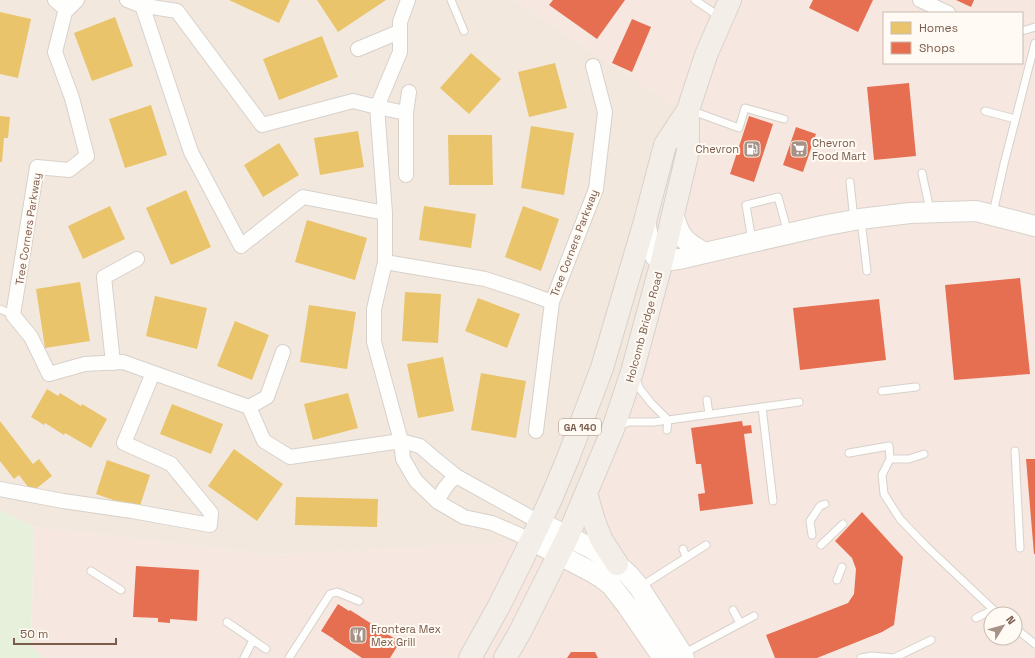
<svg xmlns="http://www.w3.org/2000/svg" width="1035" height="658" viewBox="0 0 1035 658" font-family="'Space Grotesk',sans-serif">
	<rect width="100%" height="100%" fill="#f9f5f0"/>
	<path fill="#f2e8de" d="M0,0H513L696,119L658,273L570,539L272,555L34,527L0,510Z"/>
	<path fill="#f6e8e1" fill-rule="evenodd" d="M513,0H1035V658H44L31,646L34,527L272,555L570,538L613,418L696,119ZM884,13H1022V63H884ZM991,614H1015V638H991Z"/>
	<path fill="#e7f0db" d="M0,510L34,527L31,646L44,658H0Z"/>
	<path fill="#e9c46a" d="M229,0H290L279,23Z
		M317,0H386L338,32Z
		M0,12L31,19L18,78L0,74Z
		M115,17L133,66L92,81L74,33Z
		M322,36L338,77L279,100L263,59Z
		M471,53L501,79L469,114L440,88Z
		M555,63L567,108L529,117L518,72Z
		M151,105L167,155L125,168L109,119Z
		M0,116L10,117L8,138H4L2,162H0Z
		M531,126L574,133L564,195L521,188Z
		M358,131L364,167L320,175L314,138Z
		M448,135H492L493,185H449Z
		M279,143L299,175L263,197L244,165Z
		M186,190L211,247L171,265L146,208Z
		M110,206L125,239L83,259L68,226Z
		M424,206L476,214L471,248L419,240Z
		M523,206L559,219L541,271L505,257Z
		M307,220L367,238L355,280L295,262Z
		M80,282L90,341L45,348L36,289Z
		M405,292L441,294L438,343L402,341Z
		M155,296L207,308L197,349L146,336Z
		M478,298L520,314L507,348L465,331Z
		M309,305L356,312L347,369L300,362Z
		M235,321L269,335L252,380L217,366Z
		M443,357L454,411L418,418L407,364Z
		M481,373L526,381L516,438L471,430Z
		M47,389L58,396L60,393L81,406L82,404L107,419L91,448L65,433L64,435L45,423L44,425L31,417Z
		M348,393L358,428L313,440L304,404Z
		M172,404L223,424L211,454L160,434Z
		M0,421L33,464L39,459L52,476L32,492L19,475L14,479L0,461Z
		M234,449L283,484L257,521L208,486Z
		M107,460L150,475L139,509L96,494Z
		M296,497L378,499L377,527L295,525Z"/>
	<path fill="#e76f51" d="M553,0H625L597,39L549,5Z
		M813,0H873L858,32L809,8Z
		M956,0H974L971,7Z
		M632,19L651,27L632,72L612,63Z
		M909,83L916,156L874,160L867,87Z
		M749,116L773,124L754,182L730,174Z
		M796,127L816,134L803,172L783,165Z
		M1020,278L1030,374L954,380L945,285Z
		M879,299L886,360L800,370L793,308Z
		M742,421L743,426L751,425L752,433L744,434L753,504L700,511L698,494L705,493L701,464H696L691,428Z
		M1026,459H1035V554H1034Z
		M862,512L903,557L894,625L882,632L817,658H775L766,635L848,603L854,594L856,569L852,558L835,541Z
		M136,566L199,570L197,621L170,619V623L158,622V618L133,617Z
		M338,604L349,611L350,610L400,642L390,658H362L333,639H334L321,631Z
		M571,652H595L598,658H567Z"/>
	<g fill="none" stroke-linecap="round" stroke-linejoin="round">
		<g stroke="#d7d1cb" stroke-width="9">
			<path id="lane" d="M451,0L464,31
				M695,0L720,17
				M1022,31L1035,27
				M690,110L739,128L745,108L784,119
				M985,111L1015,119
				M922,173L930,210
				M850,182L854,220
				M993,213L1004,164L1035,43
				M861,220L867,271
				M752,241L746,205L778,197L788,233
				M0,309L13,315
				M635,378L640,389L651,403L668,420L667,430
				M882,391L916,387
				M707,400L709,414
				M762,407L773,501
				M618,426L629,422H654L799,402
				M1015,451L1020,548
				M849,453L889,446L890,459L882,475L884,494L900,519L926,546L998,614
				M890,459H909L924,454
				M812,535L810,521L820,506L825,504
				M821,545L843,524
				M683,549L686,557
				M91,571L121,590
				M837,580L842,567
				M640,587L706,545
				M733,610L740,623
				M976,618L993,610
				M227,622L266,649
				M1015,628L1035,644
				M683,654L754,616
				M244,658L253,640
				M289,658L330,594L337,592L359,601
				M861,658L872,656L894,658L931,640"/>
		</g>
		<g stroke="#d7d1cb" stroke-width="16">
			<path id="street" d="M55,0L67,10
				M77,0L65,12L55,52L72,98L87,156L69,170L37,167L13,315L31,337L49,374L85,364L123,362L249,407L264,441L290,457L401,441L420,446L435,459L456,476L539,522
				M127,0L140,5L177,11L262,125L353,101L377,107L400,52V22L408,0
				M920,0L948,13
				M142,5L191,152L241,246L303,197L385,213L377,107L406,113L409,92
				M358,49L399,32
				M406,113V175
				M385,213V262L374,309V342L401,441L403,459L416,481L438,502L464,517L492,523L531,540
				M385,262L485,279L522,291L552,302L536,431
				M552,302L596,189L605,112L593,66
				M113,363L104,277L137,259
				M249,407L267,397L283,352
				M0,489L63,501L132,511L210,525L211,513L171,464L124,443L153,373
				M438,502C441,491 448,483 456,476"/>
		</g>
		<g stroke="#d9d2cb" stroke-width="22">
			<path id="secondary" d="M673,214C676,222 678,231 683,237C688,244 697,248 704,253
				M645,221L650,247L655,256L662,261L679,259L822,226L860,219L910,213L976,211L1035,226
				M539,522L589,547L617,564L629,575L639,587L682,654L684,658
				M531,540L592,572L602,578L611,585L628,607L663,658"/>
		</g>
		<g stroke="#dad1cc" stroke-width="24">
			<path id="primary" d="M586,493L594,521L601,539L617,564
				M470,658L499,606L522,560L550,501L568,458L602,368L619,310L645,221L665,145L688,110L706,55L730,0
				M505,658L520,632L568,536L613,429L632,372L662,261L688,151V110"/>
		</g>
		<use href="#lane" stroke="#fefefd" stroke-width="7"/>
		<use href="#street" stroke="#fefefd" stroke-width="14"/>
		<use href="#secondary" stroke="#fefefd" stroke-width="20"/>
		<use href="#primary" stroke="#f3eee8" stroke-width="22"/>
	</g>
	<defs>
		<g id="fuel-square" transform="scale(0.9)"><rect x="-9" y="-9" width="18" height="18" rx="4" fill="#a69286" stroke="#fffaf3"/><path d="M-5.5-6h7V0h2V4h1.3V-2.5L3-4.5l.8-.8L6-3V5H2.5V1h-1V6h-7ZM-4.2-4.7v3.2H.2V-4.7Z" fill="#fff"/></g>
		<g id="supermarket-square" transform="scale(0.9)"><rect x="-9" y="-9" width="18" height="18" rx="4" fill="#a69286" stroke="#fffaf3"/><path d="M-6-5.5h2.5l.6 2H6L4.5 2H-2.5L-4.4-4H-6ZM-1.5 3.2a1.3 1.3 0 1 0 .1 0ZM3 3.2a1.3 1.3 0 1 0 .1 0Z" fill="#fff"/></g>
		<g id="restaurant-square" transform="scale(0.9)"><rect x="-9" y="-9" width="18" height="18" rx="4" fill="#a69286" stroke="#fffaf3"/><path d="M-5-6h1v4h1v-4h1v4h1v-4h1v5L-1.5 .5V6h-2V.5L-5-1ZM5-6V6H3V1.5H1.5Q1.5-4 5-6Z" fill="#fff"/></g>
	</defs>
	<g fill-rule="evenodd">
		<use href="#fuel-square" x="752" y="149"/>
		<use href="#supermarket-square" x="799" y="149"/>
		<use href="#restaurant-square" x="358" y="635"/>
	</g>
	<g text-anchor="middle" stroke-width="4" stroke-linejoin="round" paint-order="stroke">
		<rect fill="#fffaf3" stroke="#a28b7f" stroke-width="1" x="559" y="419" width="42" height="16" rx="3"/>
		<g font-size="10" font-weight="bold" fill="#7a5c4d">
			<text x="580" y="431">GA 140</text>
		</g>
		<g font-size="11" fill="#7a5c4d" stroke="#fffaf3" text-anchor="start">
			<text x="812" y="147">Chevron<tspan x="812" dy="13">Food Mart</tspan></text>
			<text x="739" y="153" text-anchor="end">Chevron</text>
			<text x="371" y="633">Frontera Mex<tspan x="371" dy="13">Mex Grill</tspan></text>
		</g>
		<g font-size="11" fill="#7a5c4d" stroke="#fffaf3">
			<text transform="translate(28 229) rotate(-81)" y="4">Tree Corners Parkway</text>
			<text transform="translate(574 243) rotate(-69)" y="4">Tree Corners Parkway</text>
			<text transform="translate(644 327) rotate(-75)" y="4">Holcomb Bridge Road</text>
		</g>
	</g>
	<rect x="883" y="12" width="140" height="52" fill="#fffaf3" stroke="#cabbb1"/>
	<rect x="891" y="22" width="20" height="12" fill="#e9c46a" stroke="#cabbb1"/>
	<text x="919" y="32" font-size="12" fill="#7a5c4d">Homes</text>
	<rect x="891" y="42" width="20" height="12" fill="#e76f51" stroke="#cabbb1"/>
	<text x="919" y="52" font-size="12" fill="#7a5c4d">Shops</text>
	<g transform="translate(1003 626) rotate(53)"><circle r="19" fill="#fffaf3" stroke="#cabbb1"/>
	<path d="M0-3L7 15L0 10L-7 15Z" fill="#a69286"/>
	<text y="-6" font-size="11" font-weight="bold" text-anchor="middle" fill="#7a5c4d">N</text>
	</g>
	<path d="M14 638v6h102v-6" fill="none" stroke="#7a5c4d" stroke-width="2"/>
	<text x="20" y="638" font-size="12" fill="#7a5c4d" stroke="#fffaf3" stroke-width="3" paint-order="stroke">50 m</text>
</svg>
